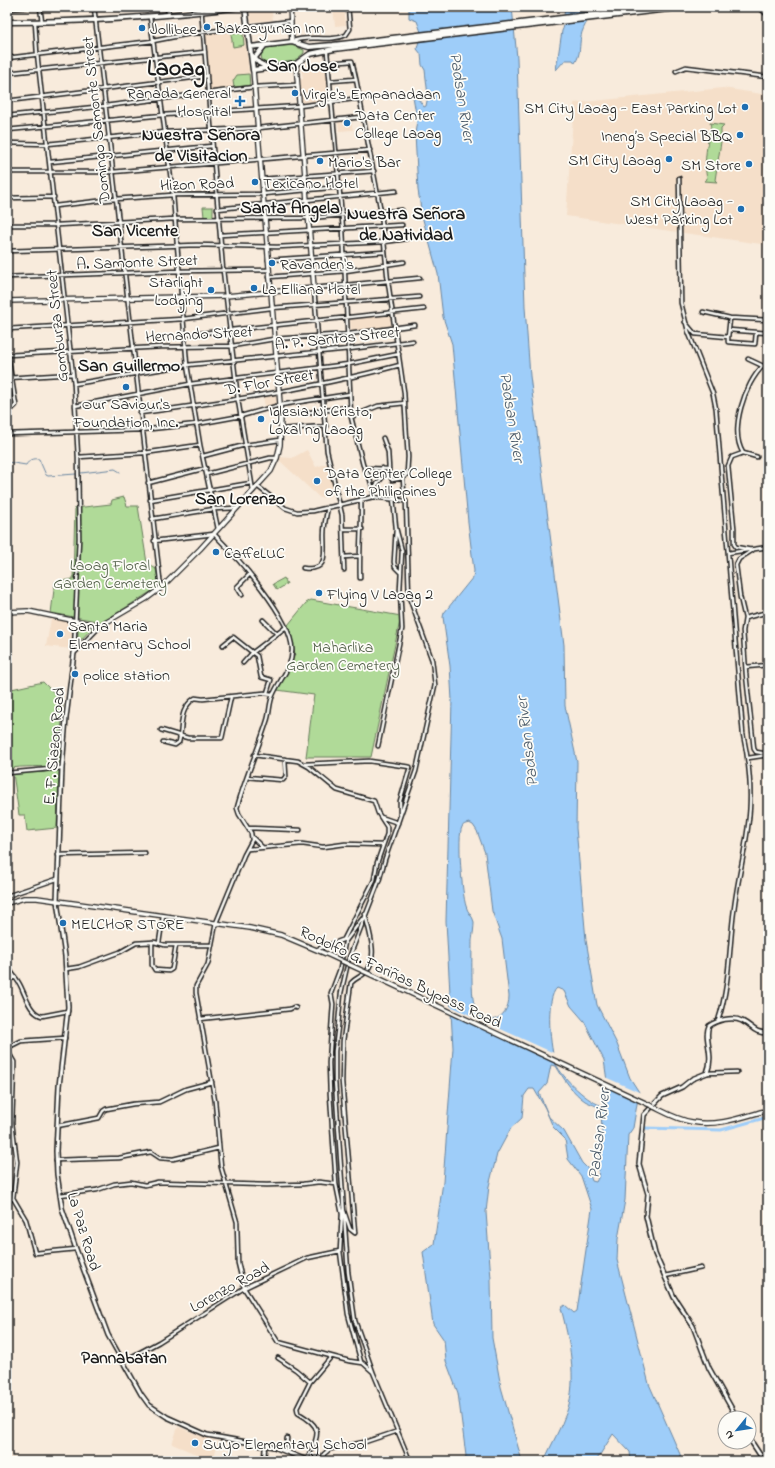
<svg xmlns="http://www.w3.org/2000/svg" width="775" height="1468" viewBox="0 0 775 1468" font-family="'Indie Flower',sans-serif">
	<rect width="100%" height="100%" fill="#f8ebdc"/>
	<filter id="ink" filterUnits="userSpaceOnUse"><feTurbulence type="fractalNoise" baseFrequency=".025" numOctaves="2"/><feDisplacementMap in="SourceGraphic" scale="8" xChannelSelector="R" yChannelSelector="G"/><feConvolveMatrix kernelMatrix="1 2 1 2 8 2 1 2 1" color-interpolation-filters="sRGB"/></filter>
	<g filter="url(#ink)">
		<path fill="#f5dfc9" d="M249,7H271L273,20L251,22Z
			M333,7H344L346,25L335,26Z
			M244,28L251,87L210,91L204,33Z
			M325,61L330,101L301,103L298,80L303,79L301,65Z
			M723,88L768,95V245L566,216L574,103Z
			M242,95L243,106L238,107L237,96Z
			M351,120L353,130L339,131L338,122Z
			M392,315L394,327L351,333L350,318Z
			M276,393L277,404L265,408L263,396Z
			M307,450L316,467L328,463L337,494L320,498L280,461L279,457L292,458Z
			M51,619L73,622L71,649L46,646Z
			M178,1427L218,1442L213,1461L172,1444Z"/>
		<path fill="#b0da98" stroke="#667b5a" d="M243,33L244,45L233,47L231,34Z
			M289,44L304,50V53L292,63L268,66L262,61L261,54L265,47Z
			M249,74L250,86L234,87L233,81L237,75Z
			M710,123L724,125L721,128V142L715,180L717,182L704,181L707,179C704,165 706,149 709,136C709,131 712,128 710,123Z
			M203,207H213V217H204Z
			M124,497L127,506H138L147,563L156,569L158,579L155,589L103,622L51,613L55,582L73,579L75,508L111,504L112,500Z
			M284,578L287,584L277,590L273,584Z
			M311,600L401,616L371,757H306L314,695L277,690L295,654L288,625L306,603Z
			M78,625L94,626L78,643Z
			M43,682L63,702L59,765C41,768 24,765 7,769V690Z
			M59,769L57,828L27,831L25,815H19L13,773L44,772Z"/>
		<path fill="#9ecdf9" stroke="#6a86a1" fill-rule="evenodd" d="M409,7H512L517,58L525,307L530,376L564,645L565,706L577,762L576,828L586,940L597,1005L617,1044L630,1078L639,1092L633,1128L628,1135L625,1200L618,1239L617,1260L649,1384L683,1461H631L630,1452L613,1434L596,1461H544C551,1445 561,1428 567,1411C578,1379 569,1339 561,1308L565,1305L574,1313L577,1311L592,1209L581,1176L568,1159L565,1139L553,1127L545,1108L534,1089H529L524,1096L522,1118L511,1128L497,1154L489,1186L486,1212L491,1279L492,1338L501,1387L522,1461H464L466,1456L458,1393L446,1361L444,1340L433,1324L423,1252L434,1244L443,1182L453,1048L446,921L452,700L450,666L443,617L444,613L473,577L474,571L468,522L452,344L443,317L438,274L422,216L418,190L415,134L417,120L413,96H416L424,107L426,106L428,96L425,70L422,65L421,54L417,49L421,32L417,21L409,18ZM469,823L473,825L477,831L485,853L492,911L502,939L509,996C509,1021 483,1030 474,1004C471,993 472,952 472,940C473,934 474,928 474,922C473,916 467,912 466,906C462,894 457,836 462,827C463,824 466,824 469,823ZM557,988L564,991L571,1006L584,1021L604,1060L607,1081V1103L604,1106C589,1104 562,1077 556,1064C550,1050 545,998 557,988ZM551,1065L556,1066C563,1078 573,1093 585,1101C590,1104 597,1105 601,1110L602,1131L598,1178L596,1182L592,1181L588,1169L582,1163L564,1131L549,1117L539,1093L547,1084Z
			M565,7H595C591,16 583,26 581,36C579,46 581,54 575,63L573,60H565L556,70L562,31C566,24 563,15 565,7Z"/>
		<path fill="#f8ebdc" d="M448,1005L556,1054L559,1065L449,1013Z
			M605,1077L641,1093L640,1103L605,1087Z"/>
		<g fill="none" stroke-linecap="round" stroke-linejoin="round">
			<path stroke="#6a86a1" stroke-width="1" d="M7,462L26,465C29,460 34,458 39,459L46,475L48,476L76,474
				M81,473L115,469L120,472"/>
			<path stroke="#9ecdf9" stroke-width="3" d="M645,1128L721,1130L768,1117"/>
			<g stroke="#1c1c1c" stroke-width="5.5">
				<path id="minor" d="M40,7L42,22
					M94,7L161,588
					M201,7L223,270L238,400L253,491
					M7,9L31,7
					M150,17L173,195L187,365L200,445L218,529
					M35,22L37,53L74,384L78,457L79,538L74,653
					M293,41C309,34 330,43 346,35L350,29L348,7
					M327,52L343,229L351,417L363,465L369,476L375,497
					M7,58L153,41L189,34L291,21
					M329,63L352,61L356,79
					M676,71L686,67L768,77
					M7,73L205,52
					M331,81L356,79L381,212L388,282L404,392L408,457L407,474L403,478L392,480L388,469L364,468
					M7,101L207,76
					M7,116L105,106L254,87L297,85
					M7,130L163,115L299,106L369,97
					M7,143L47,144L165,132L258,128L362,117
					M50,162L212,146
					M7,172H112L370,150
					M679,178L681,303L688,331L713,394L716,409L743,734C748,757 751,780 750,804C749,839 738,874 734,910C729,947 730,985 718,1021
					M262,179L374,171
					M7,198L54,197
					M55,206L115,199L173,195L263,194L340,187
					M217,209L396,191
					M7,225H57L175,219L309,218L402,210
					M220,235L402,225
					M7,251L197,245L277,247L384,242L406,239
					M268,260L385,252
					M7,277L179,271L269,270
					M269,277L345,271L404,262
					M703,312L730,318L768,320
					M685,322L695,334L728,337V342L755,344L756,333
					M7,329L183,319L271,308L419,297
					M729,330L768,333
					M184,335L424,309
					M728,337L730,318
					M7,350L16,405L13,408L7,409
					M7,355L161,347L232,346L274,339L349,334L415,325
					M748,359L763,366
					M7,378L73,374
					M74,384L187,365L349,349L413,341
					M75,406L190,384L349,364L399,354
					M140,413C227,402 315,388 400,365
					M281,416L350,407
					M351,417L378,406L405,403
					M282,429L326,426
					M7,434L141,430L197,424L241,416L280,405L350,394
					M383,438L388,452L389,469
					M743,453L732,457L728,466L734,528V544L736,547L752,550
					M203,456L245,445L280,440
					M78,457L144,453L200,445
					M757,457L743,453C729,430 745,383 763,366L768,367
					M207,474L270,458H277
					M148,483L206,468
					M257,486L285,508L297,512L313,511L373,497L406,501L409,597L432,660L435,685L416,771L385,859L379,881L349,958L341,993L338,1026L335,1051V1081L348,1272L355,1321L373,1372L410,1461
					M373,489L382,478V468
					M150,500L251,483
					M152,519L214,509L237,508
					M396,528L394,562L395,567L400,572
					M343,529H362
					M154,541L214,534C235,555 294,620 292,651C292,668 279,680 273,695C269,703 270,713 267,721C258,750 245,778 237,808L239,814L251,833L252,840L244,855L216,923L208,964L196,986V993L215,1101L221,1167L237,1222L238,1263L244,1288L278,1342L349,1361L363,1363L373,1372
					M753,550L739,559L736,565L740,597L745,618L743,631L746,674L754,749L756,752L768,754
					M728,553L768,547
					M344,557L359,556
					M303,568C329,572 324,554 324,535C324,526 326,516 328,507
					M344,570L342,515L327,451L314,288L420,278
					M360,578C359,551 362,526 361,499
					M242,595L237,587L250,574
					M745,618L768,612
					M263,620L276,633
					M223,645L233,637L257,656L261,677L271,680L267,693
					M243,663L252,653L286,627
					M746,667L768,665
					M161,730L188,738H222L231,697
					M163,742L175,745L179,742C183,727 178,709 195,698L203,699L264,693L273,694
					M378,746L402,629L400,590L402,551L396,528L393,498L404,493L403,478
					M254,755L298,761L309,767L337,790L374,801L378,813L387,827V834L377,863L374,880L344,939
					M748,758L768,755
					M304,764L369,761L410,767L400,801V814
					M7,773L62,768
					M247,777L283,780L286,776L285,759
					M381,817L398,823
					M248,828L300,830
					M253,838L262,847
					M248,849L302,844L323,847L345,844L383,845
					M58,855L145,853
					M7,896L57,879
					M152,942V965L155,970L169,971L172,969L176,945
					M159,943L163,916
					M318,949L345,939
					M7,964C10,972 15,976 19,983C25,993 29,1013 42,1016L68,1011
					M66,969L79,967L120,952L136,943L154,942L165,945H212
					M7,979L14,978
					M200,1019L290,1009L294,1007L296,1008
					M7,1048L21,1041L65,1038
					M7,1050L14,1062V1067L12,1123L17,1162L13,1198L7,1201
					M707,1073L737,1072
					M57,1126L99,1118L103,1111L106,1109L133,1104L159,1102L186,1089L212,1082
					M56,1160L119,1158L151,1152L160,1158L173,1159L219,1148
					M60,1195L97,1190L114,1184L131,1182L145,1185L158,1182L267,1185L303,1184L319,1182L336,1184
					M13,1198L26,1220L35,1253L76,1249
					M344,1211L350,1229L355,1233L342,1082L343,1041L351,983C355,978 361,977 366,972C379,958 369,931 365,914
					M340,1251L348,1314L361,1362
					M665,1276L701,1268
					M278,1358L296,1370L310,1382
					M122,1362L159,1342L244,1288L307,1258L340,1251L342,1214L336,1184L330,1094L329,1063L333,1004L331,993L340,969L345,942L362,919
					M286,1451L287,1438
					M307,1460C318,1435 325,1428 298,1413L297,1408L310,1382L331,1357
					M264,1461L265,1445
					M322,1461L324,1454L330,1449L365,1442L398,1431"/>
			</g>
			<g stroke="#1c1c1c" stroke-width="6">
				<path id="tertiary" d="M167,7L169,15
					M100,626L74,653L66,718L62,768L57,901L65,956L68,1007L59,1086L56,1151L57,1174L62,1208L76,1249L108,1335L141,1394L149,1405L167,1417L207,1435L274,1447L309,1461
					M737,1418L709,1368L693,1326L674,1297L655,1254L646,1216L648,1194L639,1164L644,1115L662,1096L682,1087L692,1079L707,1073C715,1054 703,1038 709,1026C717,1020 733,1016 742,1021C754,1027 753,1033 768,1033
					M749,1438L764,1461"/>
			</g>
			<g stroke="#1c1c1c" stroke-width="6">
				<path id="secondary" d="M290,7L292,42
					M7,301L226,296L314,288L296,64
					M7,612L28,611L100,626L146,599L161,588L200,549L271,471L277,458L280,445L281,416L253,70"/>
			</g>
			<g stroke="#1c1c1c" stroke-width="6">
				<path id="primary" d="M759,7L768,15
					M7,903L24,898H37L250,928L281,935L331,956
					M654,1107C666,1113 678,1120 692,1122C717,1127 743,1117 768,1110"/>
			</g>
			<g stroke="#1c1c1c" stroke-width="7">
				<path id="trunk" d="M245,7L253,70L296,64L310,54L334,49L685,7
					M7,22C85,22 163,17 240,7
					M250,47L292,42L309,47L333,45L655,7
					M251,54L259,63L267,67
					M253,60L265,45"/>
			</g>
			<use href="#minor" stroke="#fdfcf7" stroke-width="2.5"/>
			<use href="#tertiary" stroke="#fdfcf7" stroke-width="3"/>
			<use href="#secondary" stroke="#fdfcf7" stroke-width="3.5"/>
			<use href="#primary" stroke="#fdfcf7" stroke-width="3.5"/>
			<use href="#trunk" stroke="#fdfcf7" stroke-width="4"/>
			<g stroke="#1c1c1c" stroke-width="6" stroke-linecap="butt">
				<path id="primary-bridge" d="M331,956L654,1107"/>
			</g>
			<use href="#primary-bridge" stroke="#fdfcf7" stroke-width="3.5"/>
		</g>
	</g>
	<g fill="#1f6fb2" stroke="#fdfcf7" stroke-width="1.5">
		<circle cx="207" cy="27" r="4"/>
		<circle cx="142" cy="28" r="4"/>
		<circle cx="295" cy="93" r="4"/>
		<path d="M238 95h4v4h4v4h-4v4h-4v-4h-4v-4h4z"/>
		<circle cx="745" cy="107" r="4"/>
		<circle cx="347" cy="123" r="4"/>
		<circle cx="740" cy="135" r="4"/>
		<circle cx="669" cy="159" r="4"/>
		<circle cx="320" cy="161" r="4"/>
		<circle cx="749" cy="164" r="4"/>
		<circle cx="255" cy="182" r="4"/>
		<circle cx="741" cy="209" r="4"/>
		<circle cx="272" cy="263" r="4"/>
		<circle cx="254" cy="288" r="4"/>
		<circle cx="211" cy="290" r="4"/>
		<circle cx="126" cy="387" r="4"/>
		<circle cx="261" cy="419" r="4"/>
		<circle cx="317" cy="481" r="4"/>
		<circle cx="216" cy="552" r="4"/>
		<circle cx="319" cy="593" r="4"/>
		<circle cx="60" cy="634" r="4"/>
		<circle cx="75" cy="674" r="4"/>
		<circle cx="63" cy="923" r="4"/>
		<circle cx="195" cy="1443" r="4"/>
	</g>
	<g text-anchor="middle" stroke-width="3.5" stroke-linejoin="round" paint-order="stroke">
		<g font-size="16" fill="#1c1c1c" stroke="#fdfcf7" text-anchor="start">
			<text x="215" y="33">Bakasyunan Inn</text>
			<text x="150" y="34">Jollibee</text>
			<text x="231" y="98" text-anchor="end">Ranada General<tspan x="231" dy="18">Hospital</tspan></text>
			<text x="303" y="99">Virgie's Empanadaan</text>
			<text x="737" y="113" text-anchor="end">SM City Laoag - East Parking Lot</text>
			<text x="355" y="120">Data Center<tspan x="355" dy="18">College Laoag</tspan></text>
			<text x="732" y="141" text-anchor="end">Ineng’s Special BBQ</text>
			<text x="661" y="165" text-anchor="end">SM City Laoag</text>
			<text x="328" y="167">Mario's Bar</text>
			<text x="741" y="170" text-anchor="end">SM Store</text>
			<text x="263" y="188">Texicano Hotel</text>
			<text x="733" y="206" text-anchor="end">SM City Laoag -<tspan x="733" dy="18">West Parking Lot</tspan></text>
			<text x="280" y="269">Ravanden's</text>
			<text x="203" y="287" text-anchor="end">Starlight<tspan x="203" dy="18">Lodging</tspan></text>
			<text x="262" y="294">La Elliana Hotel</text>
			<text x="126" y="409" text-anchor="middle">Our Saviour's<tspan x="126" dy="18">Foundation, Inc.</tspan></text>
			<text x="269" y="416">Iglesia Ni Cristo,<tspan x="269" dy="18">Lokal ng Laoag</tspan></text>
			<text x="325" y="478">Data Center College<tspan x="325" dy="18">of the Philippines</tspan></text>
			<text x="224" y="558">CaffeLUC</text>
			<text x="327" y="599">Flying V Laoag 2</text>
			<text x="68" y="631">Santa Maria<tspan x="68" dy="18">Elementary School</tspan></text>
			<text x="83" y="680">police station</text>
			<text x="71" y="929">MELCHOR STORE</text>
			<text x="203" y="1449">Suyo Elementary School</text>
		</g>
		<g font-size="16" fill="#1c1c1c" stroke="#fdfcf7">
			<text transform="translate(95 120) rotate(-96)" y="6">Domingo Samonte Street</text>
			<text transform="translate(197 183) rotate(-2)" y="6">Hizon Road</text>
			<text transform="translate(137 261) rotate(-2)" y="6">A. Samonte Street</text>
			<text transform="translate(56 326) rotate(-96)" y="6">Gomburza Street</text>
			<text transform="translate(199 333) rotate(-3)" y="6">Hernando Street</text>
			<text transform="translate(337 337) rotate(-6)" y="6">A. P. Santos Street</text>
			<text transform="translate(269 381) rotate(-10)" y="6">D. Flor Street</text>
			<text transform="translate(53 746) rotate(-85)" y="6">E. F. Siazon Road</text>
			<text transform="translate(401 976) rotate(25)" y="6">Rodolfo G. Fariñas Bypass Road</text>
			<text transform="translate(85 1231) rotate(73)" y="6">La Paz Road</text>
			<text transform="translate(229 1286) rotate(-29)" y="6">Lorenzo Road</text>
		</g>
		<g font-size="16" fill="#505e47" stroke="#fdfcf7">
			<text x="110" y="570">Laoag Floral<tspan x="110" dy="18">Garden Cemetery</tspan></text>
			<text x="343" y="652">Maharlika<tspan x="343" dy="18">Garden Cemetery</tspan></text>
		</g>
		<g font-size="17" font-style="italic" fill="#4a5a69" stroke="#fdfcf7">
			<text transform="translate(463 97) rotate(81)" y="6">Padsan River</text>
			<text transform="translate(513 417) rotate(81)" y="6">Padsan River</text>
			<text transform="translate(526 742) rotate(-97)" y="6">Padsan River</text>
			<text transform="translate(598 1134) rotate(-83)" y="6">Padsan River</text>
		</g>
		<g font-size="17" font-weight="bold" fill="#1c1c1c" stroke="#fdfcf7">
			<text x="124" y="1363">Pannabatan</text>
		</g>
		<g font-size="18" font-weight="bold" fill="#1c1c1c" stroke="#fdfcf7">
			<text x="302" y="71">San Jose</text>
			<text x="201" y="140">Nuestra Señora<tspan x="201" dy="21">de Visitacion</tspan></text>
			<text x="290" y="213">Santa Angela</text>
			<text x="406" y="219">Nuestra Señora<tspan x="406" dy="21">de Natividad</tspan></text>
			<text x="135" y="236">San Vicente</text>
			<text x="129" y="371">San Guillermo</text>
			<text x="240" y="504">San Lorenzo</text>
		</g>
		<g font-size="24" font-weight="bold" fill="#1c1c1c" stroke="#fdfcf7">
			<text x="176" y="75">Laoag</text>
		</g>
	</g>
	<rect width="775" height="1468" fill="none" stroke="#fdfcf7" stroke-width="24"/>
	<rect x="12" y="12" width="751" height="1444" fill="none" stroke="#1c1c1c" stroke-width="1.5" filter="url(#ink)"/>
	<g transform="translate(737 1430) rotate(240)"><circle r="19" fill="#fdfcf7" stroke="#a3a29f"/>
	<path d="M0-3L7 15L0 10L-7 15Z" fill="#1f6fb2"/>
	<text y="-6" font-size="11" font-weight="bold" text-anchor="middle" fill="#1c1c1c">N</text>
	</g>
</svg>
